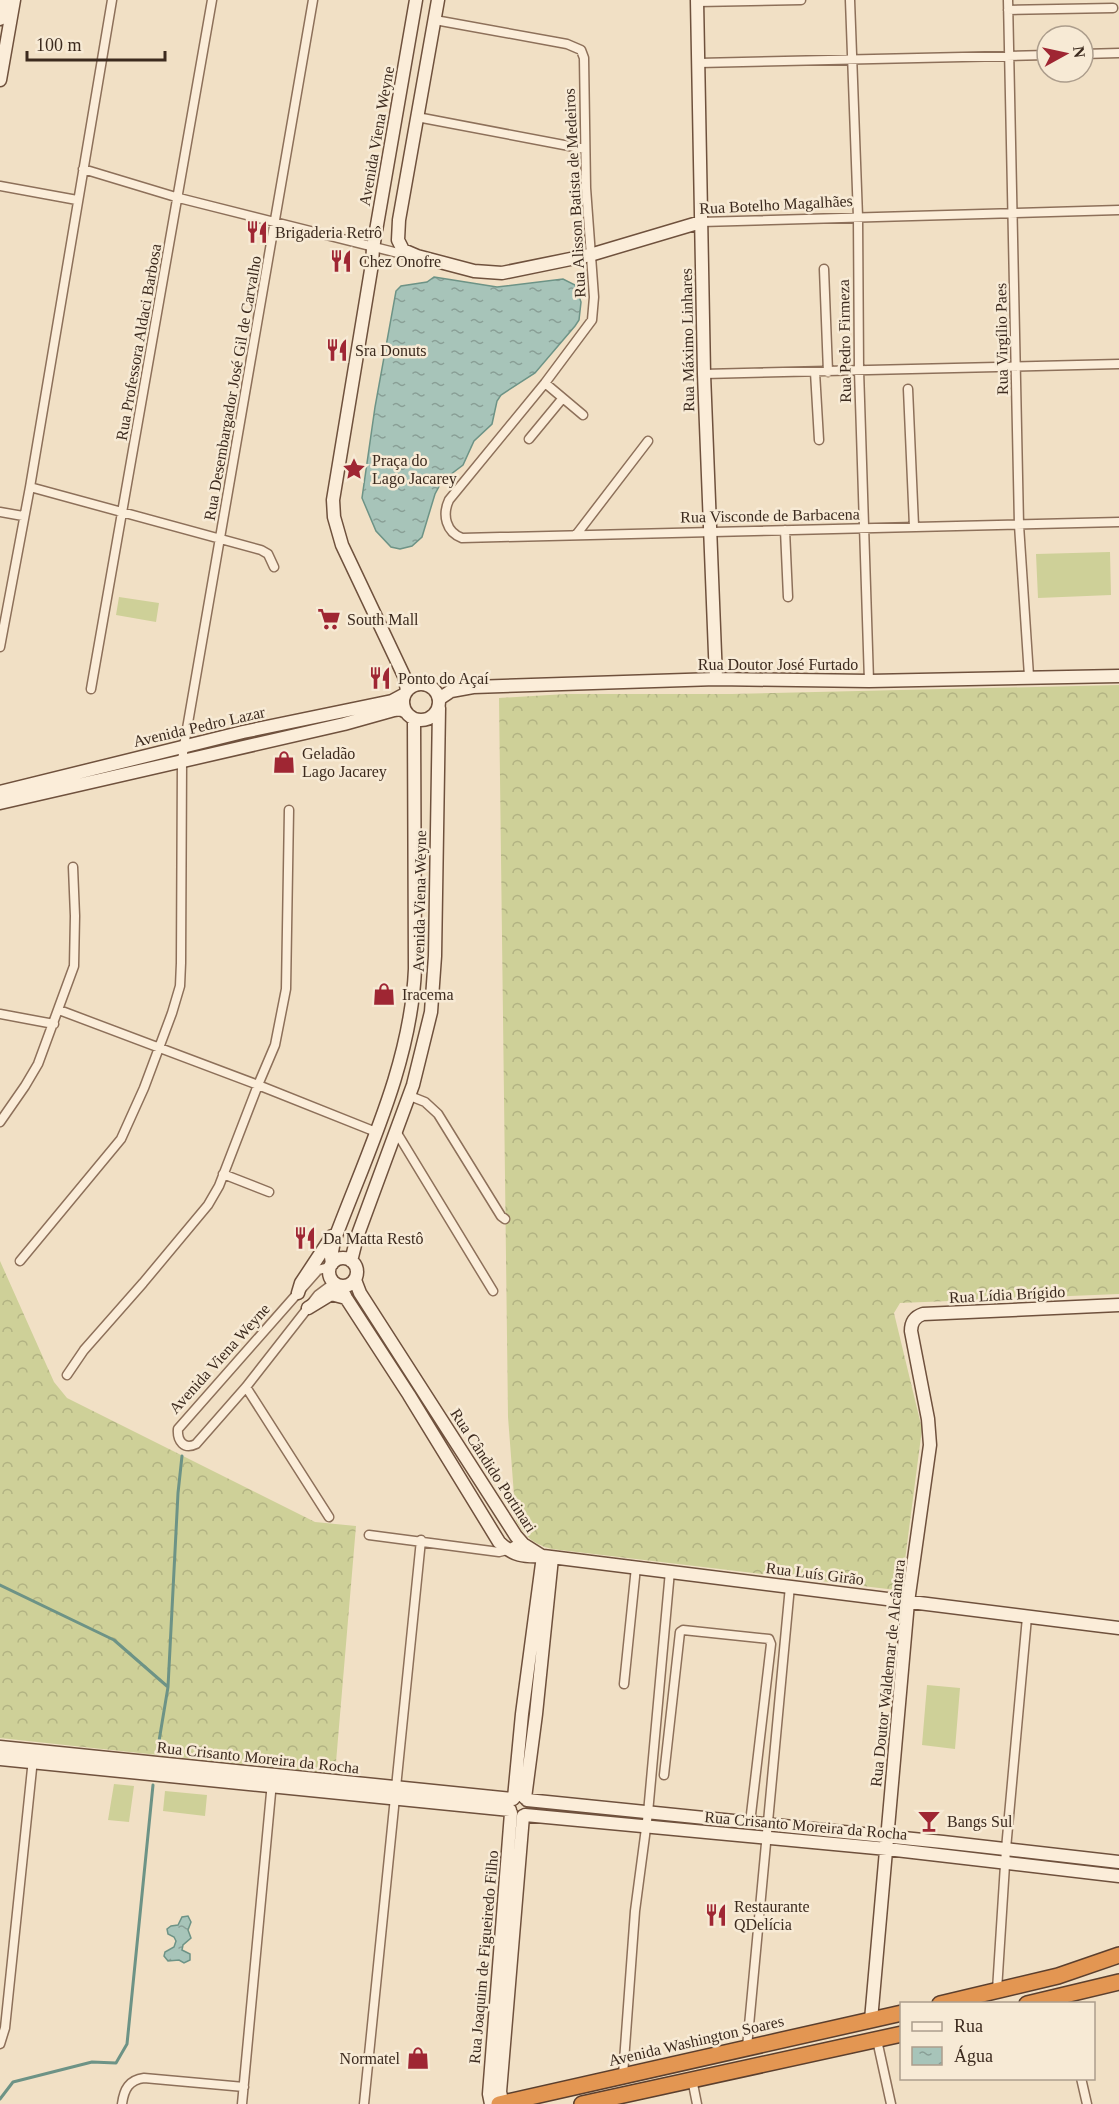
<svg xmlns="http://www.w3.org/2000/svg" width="1119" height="2104" viewBox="0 0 1119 2104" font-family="Georgia,serif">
	<defs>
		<pattern id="forest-crowns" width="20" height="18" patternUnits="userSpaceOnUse" patternTransform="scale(1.5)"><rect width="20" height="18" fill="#ced098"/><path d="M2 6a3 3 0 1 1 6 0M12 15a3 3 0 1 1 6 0" fill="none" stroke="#b2b383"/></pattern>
		<pattern id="water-ripples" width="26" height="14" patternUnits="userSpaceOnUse" patternTransform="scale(1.5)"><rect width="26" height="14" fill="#a7c4b9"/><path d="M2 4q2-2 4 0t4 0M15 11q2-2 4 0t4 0" fill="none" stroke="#899f96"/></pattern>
	</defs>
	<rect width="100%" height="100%" fill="#f1e0c5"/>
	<path fill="url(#forest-crowns)" d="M1119,685V1294L900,1303L894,1313L922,1429L902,1583L896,1590L552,1549C533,1544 526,1537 516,1521L508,1417L499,698L566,694H732Z
		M0,1261L54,1382L67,1398L315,1522L356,1526L335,1774L0,1738Z"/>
	<path fill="#ced098" d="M1110,552L1111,595L1038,598L1036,554Z
		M119,597L159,603L156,622L116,615Z
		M927,1685L960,1688L955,1749L922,1745Z
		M114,1784L134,1786L129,1822L108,1820Z
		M165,1791L207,1795L205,1816L163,1811Z"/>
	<path fill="url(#water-ripples)" stroke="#6d9386" stroke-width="1.5" d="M434,277L497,287L563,279L575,285L581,302L579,320L575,326L535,373L501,395L497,401L492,424L474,441L463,465L442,481L435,494L422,537L412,546L400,549L391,547L376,531L362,498L375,407L396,291L401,286L427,282Z
		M188,1916L191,1922L188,1930L191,1938L183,1945L182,1950L190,1954V1960L184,1963L179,1960L168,1961L164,1956L165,1952L174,1947L176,1941L174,1937L168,1934L167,1929L171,1926L178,1925L182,1917Z"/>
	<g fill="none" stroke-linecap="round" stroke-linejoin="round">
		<path stroke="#6d9386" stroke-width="3" d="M0,1585L114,1640L168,1687L157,1753
			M168,1687L178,1493L182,1456
			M0,2099L13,2082L92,2062L116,2063L127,2044L153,1785"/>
		<g stroke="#8d705a" stroke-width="11">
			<path id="street" d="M850,0L858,217L859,370L869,681
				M1008,0L1019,525L1029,676
				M697,2L801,0
				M1008,10L1113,8
				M435,20L567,44L581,50L584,58L586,188L594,297L592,320L545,383L449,500C442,515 446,532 462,538L1119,522
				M1083,54L1119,53
				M699,63L1047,55
				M417,117L585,149
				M83,169L179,198L410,256
				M0,186L77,200
				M701,222L1119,210
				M824,269L828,372
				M815,372L819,440
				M704,374L1119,364
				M545,383L583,415
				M908,389L914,526
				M529,439L562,399
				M30,487L261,550L268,554L274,567
				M0,512L23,516
				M785,530L788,597
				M576,535L648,441
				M0,647L30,487L112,0
				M91,689L212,0
				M59,1010L258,1085L376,1132
				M0,1014L54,1024
				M410,1096L425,1102L438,1114L501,1216L505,1219
				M0,1122L25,1086L38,1064L74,966L75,916L73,867
				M397,1133L493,1291
				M223,1174L269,1192
				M20,1261L121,1139L144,1088L172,1013L180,986L181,963L182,761L184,746L313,0
				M330,1267L318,1270L178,1429C177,1441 184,1450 196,1444L246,1387L318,1295L334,1283
				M67,1375L84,1350L143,1283L208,1205L219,1186L258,1085L275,1045L286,989L289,810
				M246,1387L329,1517
				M369,1535L499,1552L507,1550L521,1542
				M624,1684L636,1567
				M664,1775L680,1632L683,1630L769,1639L771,1644L750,1823
				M997,1990L1006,1849L1027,1617
				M877,2040L891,2104
				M0,2044L5,2028L33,1759
				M747,2047L790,1586
				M623,2075L635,1911L648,1813L670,1571
				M1081,2078L1087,2104
				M692,2079L697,2104
				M122,2104C124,2089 129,2080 144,2078L244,2087
				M242,2104L272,1782
				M364,2104L421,1540"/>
		</g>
		<g stroke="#6f513d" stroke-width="15">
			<path id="secondary" d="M438,0L399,220L398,240L403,250L417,256L474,271L502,273L590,255L701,222
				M697,0L704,374L716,679
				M0,19L3,0
				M0,80L14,0
				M403 702a18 18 0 1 1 36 0a18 18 0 1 1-36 0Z
				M407,690L404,676L342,545L334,517L333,500L372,264L373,248L416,0
				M439,699L451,691L473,687L716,679L869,681L1119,676
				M0,792L243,732L392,701L405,694
				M0,803L344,724L394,710L400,709L406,712
				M329 1272a14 14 0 1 1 28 0a14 14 0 1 1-28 0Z
				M351,1261L357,1237L413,1085L431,1012L435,956L439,708
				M332,1264L331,1257L334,1241C367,1153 411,1064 415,969L414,719
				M355,1280L360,1293L516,1536L523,1544L542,1556
				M340,1286L346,1298L409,1395L499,1542C513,1556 524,1557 543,1556L1119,1628
				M298,1293L301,1283L332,1236
				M308,1308L331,1294L346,1298
				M0,1747L513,1799
				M0,1759L510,1810
				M514,1798L522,1714L543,1556
				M525,1798L536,1714L552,1558
				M527,1800L943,1842L1119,1862
				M525,1815L887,1849L1119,1876
				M871,2020L908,1602L930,1445L928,1419L911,1331C911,1323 914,1317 923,1314L1119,1305
				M491,2104L489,2094L511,1813
				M503,2104L500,2092L523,1816"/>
		</g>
		<g stroke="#5b3f2e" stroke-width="18">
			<path id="highway" d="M940,2004L1058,1976L1119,1955
				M1027,2004L1119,1982
				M499,2104L902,2013
				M582,2104L902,2034"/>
		</g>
		<use href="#street" stroke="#fbedd9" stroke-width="8"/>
		<use href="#secondary" stroke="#fbedd9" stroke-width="12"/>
		<use href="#highway" stroke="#e39652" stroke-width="15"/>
	</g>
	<defs>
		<g id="restaurant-bare" transform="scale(1.8)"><path d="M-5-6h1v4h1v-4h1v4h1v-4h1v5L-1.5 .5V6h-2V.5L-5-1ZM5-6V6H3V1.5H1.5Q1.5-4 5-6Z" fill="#9f2633" stroke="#f7ead5" stroke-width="2.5" paint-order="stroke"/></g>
		<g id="sight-bare" transform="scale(1.8)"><path d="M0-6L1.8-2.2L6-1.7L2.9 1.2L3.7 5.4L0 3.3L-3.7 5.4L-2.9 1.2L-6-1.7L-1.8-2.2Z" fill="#9f2633" stroke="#f7ead5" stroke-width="2.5" paint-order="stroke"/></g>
		<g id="supermarket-bare" transform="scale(1.8)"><path d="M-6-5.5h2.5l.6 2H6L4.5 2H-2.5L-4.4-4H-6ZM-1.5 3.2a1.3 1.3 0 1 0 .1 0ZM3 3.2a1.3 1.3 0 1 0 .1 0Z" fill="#9f2633" stroke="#f7ead5" stroke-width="2.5" paint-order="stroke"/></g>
		<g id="shop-bare" transform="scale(1.8)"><path d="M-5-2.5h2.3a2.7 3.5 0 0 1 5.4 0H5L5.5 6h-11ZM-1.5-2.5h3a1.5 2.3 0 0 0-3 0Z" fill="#9f2633" stroke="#f7ead5" stroke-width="2.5" paint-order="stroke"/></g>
		<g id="bar-bare" transform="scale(1.8)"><path d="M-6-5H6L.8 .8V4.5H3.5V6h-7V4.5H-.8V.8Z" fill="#9f2633" stroke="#f7ead5" stroke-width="2.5" paint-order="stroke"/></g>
	</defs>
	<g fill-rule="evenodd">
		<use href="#restaurant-bare" x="257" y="232"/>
		<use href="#restaurant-bare" x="341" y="261"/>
		<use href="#restaurant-bare" x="337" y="350"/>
		<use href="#sight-bare" x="354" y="469"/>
		<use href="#supermarket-bare" x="329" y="619"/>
		<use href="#restaurant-bare" x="380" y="678"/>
		<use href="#shop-bare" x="284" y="762"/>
		<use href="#shop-bare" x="384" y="994"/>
		<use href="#restaurant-bare" x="305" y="1238"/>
		<use href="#bar-bare" x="929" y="1821"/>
		<use href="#restaurant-bare" x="716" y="1915"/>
		<use href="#shop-bare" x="418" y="2058"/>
	</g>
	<g text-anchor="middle" stroke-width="5" stroke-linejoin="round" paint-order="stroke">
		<g font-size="16" fill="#3c2a1e" stroke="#f7ead5">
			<text transform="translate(376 136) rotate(-80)" y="6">Avenida Viena Weyne</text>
			<text transform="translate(574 193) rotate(-93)" y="6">Rua Alisson Batista de Medeiros</text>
			<text transform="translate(776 204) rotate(-3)" y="6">Rua Botelho Magalhães</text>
			<text transform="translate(1001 339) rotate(-91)" y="6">Rua Virgílio Paes</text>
			<text transform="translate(687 340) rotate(-91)" y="6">Rua Máximo Linhares</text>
			<text transform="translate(844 341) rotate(-91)" y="6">Rua Pedro Firmeza</text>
			<text transform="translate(138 342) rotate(-80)" y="6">Rua Professora Aldaci Barbosa</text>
			<text transform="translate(232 388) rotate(-80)" y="6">Rua Desembargador José Gil de Carvalho</text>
			<text transform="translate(770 515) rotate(-1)" y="6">Rua Visconde de Barbacena</text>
			<text x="778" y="670">Rua Doutor José Furtado</text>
			<text transform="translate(199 726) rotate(-13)" y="6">Avenida Pedro Lazar</text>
			<text transform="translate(419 901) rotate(-89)" y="6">Avenida Viena Weyne</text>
			<text transform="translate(1007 1294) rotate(-3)" y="6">Rua Lídia Brígido</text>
			<text transform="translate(219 1358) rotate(-48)" y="6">Avenida Viena Weyne</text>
			<text transform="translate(494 1470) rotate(57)" y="6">Rua Cândido Portinari</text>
			<text transform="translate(815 1573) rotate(7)" y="6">Rua Luís Girão</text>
			<text transform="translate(887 1673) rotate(-84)" y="6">Rua Doutor Waldemar de Alcântara</text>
			<text transform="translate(258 1757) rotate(6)" y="6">Rua Crisanto Moreira da Rocha</text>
			<text transform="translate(806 1825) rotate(5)" y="6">Rua Crisanto Moreira da Rocha</text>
			<text transform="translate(483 1957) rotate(-85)" y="6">Rua Joaquim de Figueiredo Filho</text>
			<text transform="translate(696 2040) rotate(-13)" y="6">Avenida Washington Soares</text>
		</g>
		<g font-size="16" fill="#3c2a1e" stroke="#f7ead5" text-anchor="start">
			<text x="275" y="238">Brigaderia Retrô</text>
			<text x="359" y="267">Chez Onofre</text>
			<text x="355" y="356">Sra Donuts</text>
			<text x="372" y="466">Praça do<tspan x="372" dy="18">Lago Jacarey</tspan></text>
			<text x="347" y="625">South Mall</text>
			<text x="398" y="684">Ponto do Açaí</text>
			<text x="302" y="759">Geladão<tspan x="302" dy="18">Lago Jacarey</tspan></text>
			<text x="402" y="1000">Iracema</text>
			<text x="323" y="1244">Da Matta Restô</text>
			<text x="947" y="1827">Bangs Sul</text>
			<text x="734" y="1912">Restaurante<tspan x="734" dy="18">QDelícia</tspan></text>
			<text x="400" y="2064" text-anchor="end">Normatel</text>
		</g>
	</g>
	<rect x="900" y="2002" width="195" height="78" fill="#f7ead5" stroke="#ac9d8c" stroke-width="1.5"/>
	<rect x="912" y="2022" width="30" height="9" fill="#fbedd9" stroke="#ac9d8c" stroke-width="1.5"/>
	<text x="954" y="2032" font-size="18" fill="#3c2a1e">Rua</text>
	<rect x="912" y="2047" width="30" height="18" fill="url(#water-ripples)" stroke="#ac9d8c" stroke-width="1.5"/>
	<text x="954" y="2062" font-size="18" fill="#3c2a1e">Água</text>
	<g transform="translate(1065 54) rotate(82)"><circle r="28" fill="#f7ead5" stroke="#ac9d8c" stroke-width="1.5"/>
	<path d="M0-4.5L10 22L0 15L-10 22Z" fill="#9f2633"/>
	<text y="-9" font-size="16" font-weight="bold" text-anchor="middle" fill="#3c2a1e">N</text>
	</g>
	<path d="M27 51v9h138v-9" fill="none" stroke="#3c2a1e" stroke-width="3"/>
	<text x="36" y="51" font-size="18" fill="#3c2a1e" stroke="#f7ead5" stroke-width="4.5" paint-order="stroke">100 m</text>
</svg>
